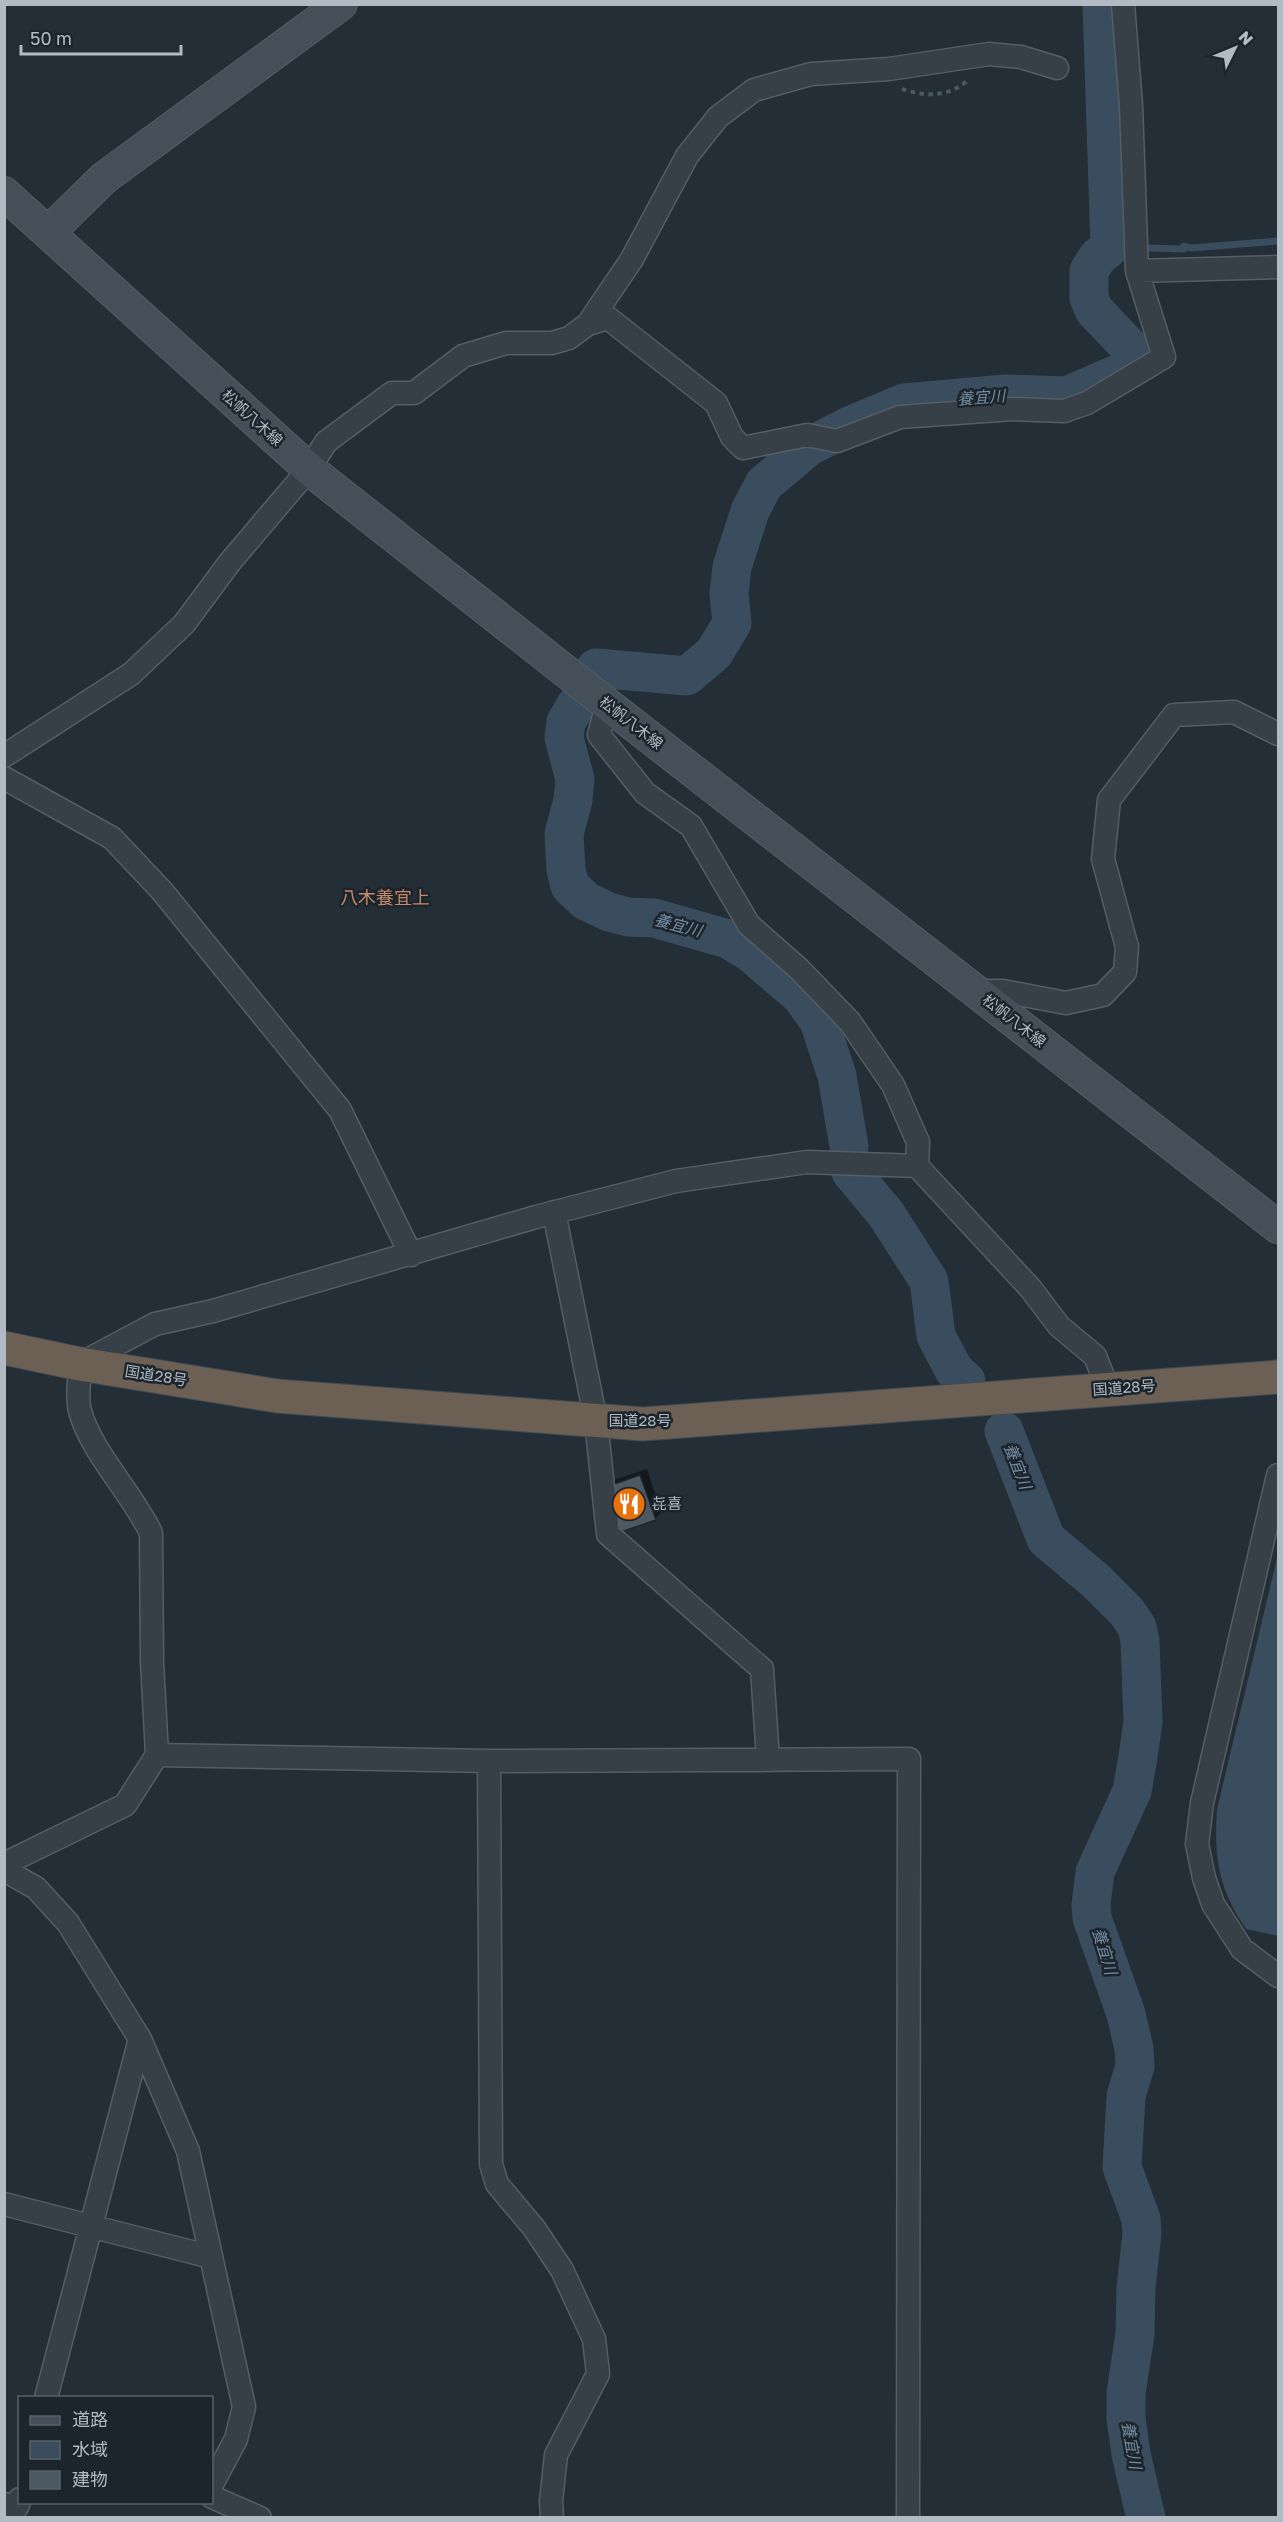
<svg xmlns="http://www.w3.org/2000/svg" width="1283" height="2522" viewBox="0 0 1283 2522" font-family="'Golos Text','Noto Sans JP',sans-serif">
	<rect width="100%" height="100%" fill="#232e36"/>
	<path fill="#3a4d5e" d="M1278,1554V1936L1246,1929C1218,1888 1214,1858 1217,1809Z"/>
	<path fill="#0007" d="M647,1469L661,1512L655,1519L605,1488L611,1481Z"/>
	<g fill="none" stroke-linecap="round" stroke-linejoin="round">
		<path stroke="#3a4d5e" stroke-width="7" d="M1110,247L1184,249V246L1191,248L1278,241"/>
		<path stroke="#3a4d5e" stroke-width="39" d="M594,670L596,668L687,676L714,653L732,623L729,594L732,567L750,511L764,484L808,447L849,426L904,403L1006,394L1067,396L1136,366L1134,352L1094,310L1089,298V271L1097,258L1110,247L1102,4
			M576,705L566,722L564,738L575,779L573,800L564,834L566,870L570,886L586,901L609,912L628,917L654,918L728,939L751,953L801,996L819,1021L837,1076L849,1146
			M851,1172L886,1214L929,1281L936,1336L954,1370L966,1381
			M1004,1431L1046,1539L1096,1581L1127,1612L1137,1627L1140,1641L1143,1721L1138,1757L1132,1791L1095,1872L1091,1905L1092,1918L1126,2014L1134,2049L1135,2066L1126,2096L1122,2167L1141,2219L1142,2233L1136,2288L1135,2334L1126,2393V2418L1131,2454L1146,2518"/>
	</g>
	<path fill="#4c5862" stroke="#1e262e" stroke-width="1.5" d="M640,1475L656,1520L618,1533L603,1488Z"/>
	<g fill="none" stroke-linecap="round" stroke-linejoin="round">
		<g stroke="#555d65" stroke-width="25">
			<path id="street" d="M1137,271L1278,267
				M588,324L632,259L687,156L718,117L754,90L811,74L889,69L989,54L1021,57L1057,68
				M607,704L599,735L645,793L691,826L749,925L799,969L850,1022L893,1085L918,1142L917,1166
				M4,756L131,674L184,624L230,562L309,469L326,442L392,393H414L463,356L506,343H552L569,338L588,324L608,318L716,403L732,437L743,448L807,435L837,441L900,417L1013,409L1064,411L1087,403L1164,357L1137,271L1131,105L1123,4
				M4,778L112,838L162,891L340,1110L411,1255
				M975,991H1003L1066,1003L1103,995L1125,972L1127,947L1103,859L1109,800L1174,715L1234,712L1278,734
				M554,1212L596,1421L608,1534L762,1669L768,1760
				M1278,1475L1202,1803L1197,1844L1204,1878L1213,1904L1242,1949L1278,1976
				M157,1755L489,1761L909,1759L908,2518
				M489,1761L491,2164L497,2184L534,2228L562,2270L594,2339L598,2374L556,2455L551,2501L552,2518
				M4,1864L125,1805L157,1755L152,1661L151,1533C132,1493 91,1452 80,1411C76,1397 80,1378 80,1364L155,1324L213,1311L536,1217L676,1181L807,1162L917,1166L1031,1289L1059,1326L1095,1356L1108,1389
				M4,1870L36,1888L68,1923L140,2039L188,2151L244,2407L236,2439L212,2484
				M4,2204L211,2257
				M46,2398L140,2039
				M212,2497L260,2518
				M4,2504L17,2507L20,2499"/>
		</g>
		<g stroke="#555d65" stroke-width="34">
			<path id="secondary" d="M4,193L309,469L607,704L1278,1227
				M49,232L104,178L341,4"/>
		</g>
		<g stroke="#424a52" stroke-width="35">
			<path id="highway" d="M4,1348L80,1364L277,1396L643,1424L1278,1377"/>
		</g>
		<path stroke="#4a5b5b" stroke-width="4" stroke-dasharray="4.5 4.5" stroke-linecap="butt" d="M902,89C924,97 950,97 968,80"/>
		<use href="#street" stroke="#373f47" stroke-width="22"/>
		<use href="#secondary" stroke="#454f5a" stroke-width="32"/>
		<use href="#highway" stroke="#6c6055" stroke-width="33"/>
	</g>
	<defs>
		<g id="restaurant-disc" transform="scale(1.725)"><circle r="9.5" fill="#e8710a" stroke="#1c242c"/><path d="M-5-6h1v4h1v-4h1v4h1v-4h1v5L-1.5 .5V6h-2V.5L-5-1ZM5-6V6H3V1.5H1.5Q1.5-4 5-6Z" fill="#fff"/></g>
	</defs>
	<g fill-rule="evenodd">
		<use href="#restaurant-disc" x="629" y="1504"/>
	</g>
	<g text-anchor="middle" stroke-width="5" stroke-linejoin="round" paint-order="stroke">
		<g font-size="15" fill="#b2bac3" stroke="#1c242c">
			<text transform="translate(252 418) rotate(42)" y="5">松帆八木線</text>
			<text transform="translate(631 723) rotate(38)" y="5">松帆八木線</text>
			<text transform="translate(1014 1021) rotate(38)" y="5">松帆八木線</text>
			<text transform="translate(156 1376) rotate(9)" y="5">国道28号</text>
			<text transform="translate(1124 1388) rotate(-4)" y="5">国道28号</text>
			<text x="640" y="1426">国道28号</text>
		</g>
		<g font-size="15" fill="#b2bac3" stroke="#1c242c" text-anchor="start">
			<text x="652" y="1509">㐂喜</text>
		</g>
		<g font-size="16" font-style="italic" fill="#758ea4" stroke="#1c242c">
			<text transform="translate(981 397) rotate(-4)" y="6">養宜川</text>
			<text transform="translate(678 925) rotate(15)" y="6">養宜川</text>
			<text transform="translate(1018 1466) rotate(69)" y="6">養宜川</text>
			<text transform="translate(1105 1951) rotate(73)" y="6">養宜川</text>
			<text transform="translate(1132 2445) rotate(80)" y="6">養宜川</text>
		</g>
		<g font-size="18" fill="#c78869" stroke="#1c242c">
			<text x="385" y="904">八木養宜上</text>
		</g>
	</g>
	<rect width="1283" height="2522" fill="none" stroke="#b2bac3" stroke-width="12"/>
	<rect x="18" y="2396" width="195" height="108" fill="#1c242c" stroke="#586068" stroke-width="1.5"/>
	<rect x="30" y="2416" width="30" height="9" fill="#454f5a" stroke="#586068" stroke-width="1.5"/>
	<text x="72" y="2426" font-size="18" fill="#b2bac3">道路</text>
	<rect x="30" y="2441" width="30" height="18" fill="#3a4d5e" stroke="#586068" stroke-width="1.5"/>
	<text x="72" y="2456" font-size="18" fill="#b2bac3">水域</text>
	<rect x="30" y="2471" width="30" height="18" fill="#4c5862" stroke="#586068" stroke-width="1.5"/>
	<text x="72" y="2486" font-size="18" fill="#b2bac3">建物</text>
	<g transform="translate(1235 48) rotate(47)" stroke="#1c242c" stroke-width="4.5" paint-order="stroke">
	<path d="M0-4.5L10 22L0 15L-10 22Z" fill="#b2bac3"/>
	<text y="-9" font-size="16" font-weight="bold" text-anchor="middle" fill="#b2bac3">N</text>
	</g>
	<path d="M21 45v9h160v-9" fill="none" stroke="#b2bac3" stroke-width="3"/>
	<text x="30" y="45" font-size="18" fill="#b2bac3" stroke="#1c242c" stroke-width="4.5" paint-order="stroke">50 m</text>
</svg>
